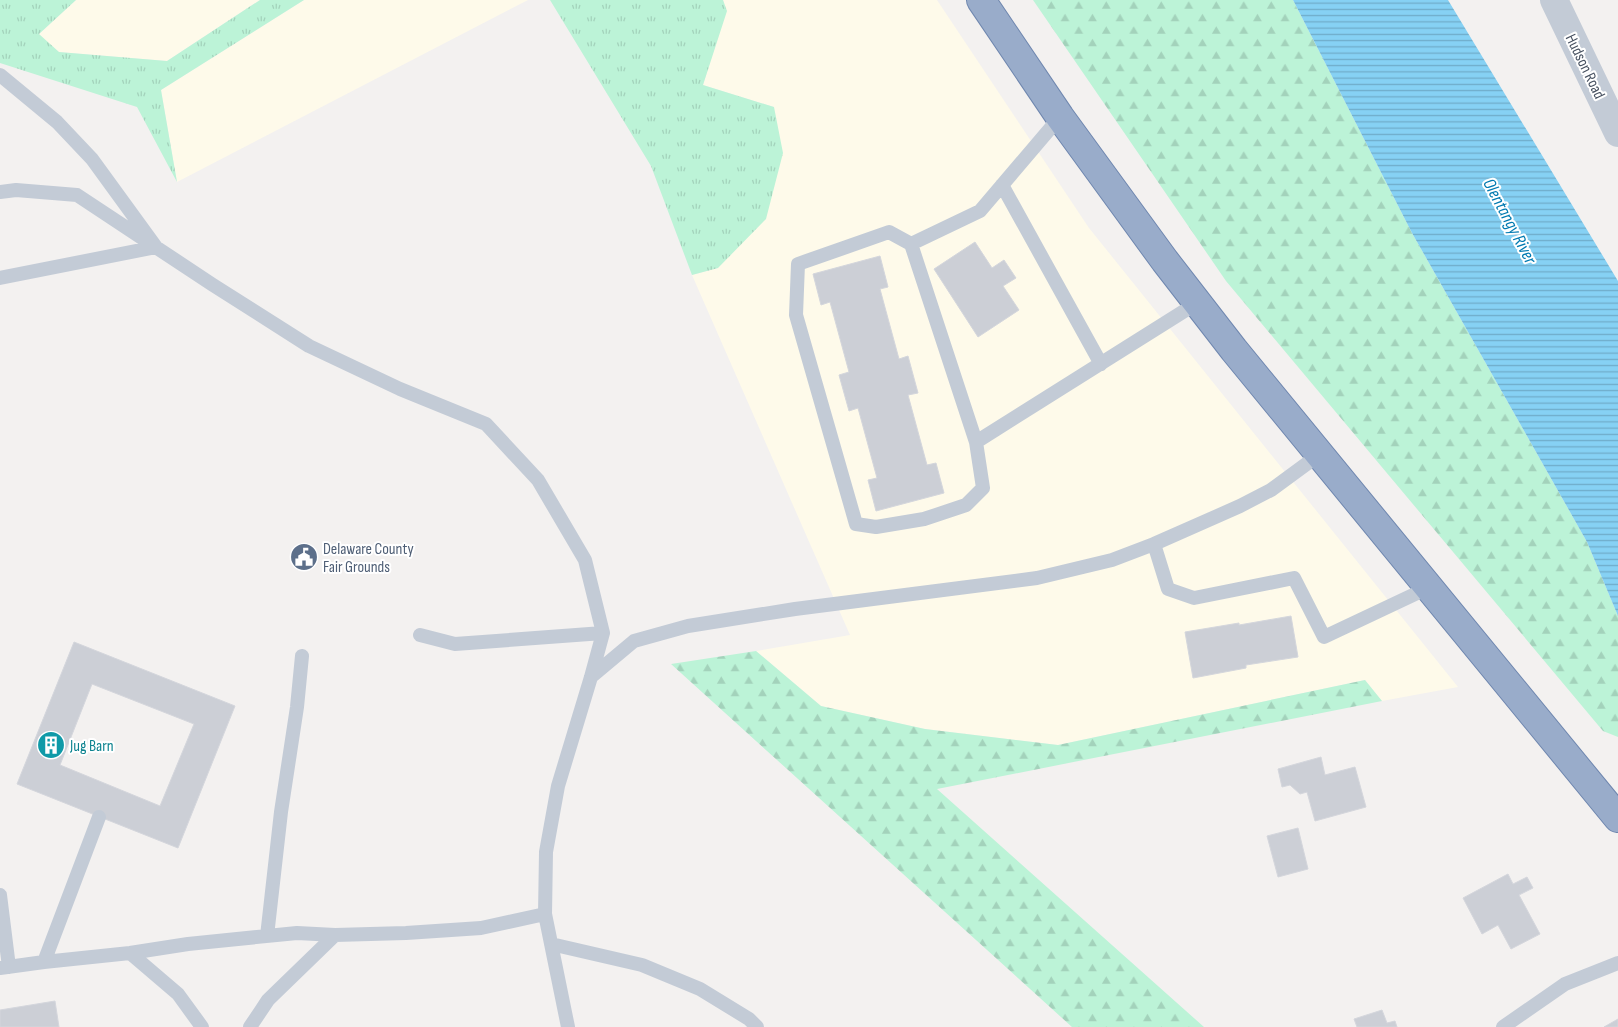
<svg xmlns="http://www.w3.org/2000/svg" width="1618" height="1027" viewBox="0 0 1618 1027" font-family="'Sofia Sans Condensed',sans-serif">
	<defs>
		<pattern id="grass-tufts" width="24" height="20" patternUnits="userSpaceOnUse" patternTransform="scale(1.25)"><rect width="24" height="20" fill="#bcf3d7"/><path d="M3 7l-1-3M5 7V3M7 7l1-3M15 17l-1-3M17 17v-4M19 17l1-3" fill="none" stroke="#a3d2bb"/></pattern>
		<pattern id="forest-firs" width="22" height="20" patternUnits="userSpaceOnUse" patternTransform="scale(1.25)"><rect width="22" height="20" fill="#bcf3d7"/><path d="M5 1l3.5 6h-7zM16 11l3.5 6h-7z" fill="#a3d2bb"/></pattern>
		<pattern id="water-rules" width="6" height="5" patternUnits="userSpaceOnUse" patternTransform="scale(1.25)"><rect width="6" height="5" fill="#86d1f4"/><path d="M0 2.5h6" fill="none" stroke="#6facc9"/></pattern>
	</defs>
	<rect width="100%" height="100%" fill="#f3f1f0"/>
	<path fill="#fefaea" d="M76,0H260L167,61L59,52L38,35Z
		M304,0H528L177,182L161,90Z
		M723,0H937L1089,228L1458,687L1382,701L1365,680L1058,745L925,729L821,706L756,651L850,635L692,275L718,268L774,107L703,85L726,11Z"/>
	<path fill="url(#grass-tufts)" d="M0,0H76L39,34L59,52L167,61L260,0H304L161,90L177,182L137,107L0,63Z
		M550,0H723L727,11L703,85L774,107L783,153L766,219L718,268L692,275L651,166Z"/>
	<path fill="url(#forest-firs)" d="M1033,0H1293L1412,233L1587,542L1618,616V737L1603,731L1226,281Z
		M756,651L821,706L925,729L1058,745L1365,680L1382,701L937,789L1204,1027H1072L671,664Z"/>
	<path fill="url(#water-rules)" d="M1293,0H1448L1618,281V616L1587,542L1412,233Z"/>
	<path fill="#cccfd6" stroke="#d4d6dc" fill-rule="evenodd" d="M975,242L992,268L1004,260L1016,278L1003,286L1019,310L978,337L934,269Z
		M880,256L888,287L880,289L899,359L908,356L918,393L908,395L927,465L936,463L944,493L876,511L868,480L877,478L858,408L849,411L839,375L849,372L830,302L821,305L813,274Z
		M1291,616L1298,657L1246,665V668L1193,678L1185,632L1239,623V625Z
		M74,642L235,706L178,848L17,784ZM92,684L194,724L160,806L60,765Z
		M1321,757L1325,775L1355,767L1366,807L1315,821L1307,792L1300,794L1290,785L1282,787L1278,769Z
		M1298,828L1308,869L1278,877L1267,836Z
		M1508,874L1513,884L1527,877L1533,888L1519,895L1540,934L1511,949L1498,925L1482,934L1463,898Z
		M55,1001L59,1027H0V1010Z
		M1382,1010L1387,1023L1395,1021L1397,1027H1357L1354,1019Z
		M1618,1019V1027H1604Z"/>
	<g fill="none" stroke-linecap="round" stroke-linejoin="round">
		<g stroke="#6f87af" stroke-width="30">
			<path id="trunk" d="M981,0L1060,117L1165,261L1234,350L1618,818"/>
		</g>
		<path stroke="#c3cbd6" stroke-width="14" d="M0,75L57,122L92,159L156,247L0,278
			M1060,117L980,211L911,244L976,442L1197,303
			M1002,185L1101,364
			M0,192L16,190L77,195L213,285L309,346L400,389L486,424L538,480L585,560L603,633L591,677L558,786L546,852L545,914L568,1027
			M911,244L889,232L798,264L796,315L856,524L876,527L924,519L966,505L983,488L976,442
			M1154,544L1168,589L1194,598L1294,578L1324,637L1430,587
			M420,635L455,644L603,633
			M591,677L634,641L688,626L795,609L1037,578L1112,560L1154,544L1240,506L1271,490L1320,454
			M0,895L9,967
			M267,936L281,812L297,707L302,656
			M551,944L642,965L700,989L749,1019L757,1027
			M130,953L178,994L202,1027
			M44,962L99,817
			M0,968L44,962L130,953L188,944L297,933L335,935L406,933L481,928L545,914
			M250,1027L268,1000L335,935
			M1503,1027L1565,984L1618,963"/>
		<path stroke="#c3cbd6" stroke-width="28" d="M1554,0L1618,133"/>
		<use href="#trunk" stroke="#99acca" stroke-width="28"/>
	</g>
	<defs>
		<g id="civic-disc" transform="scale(1.4375)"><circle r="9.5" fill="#5c6f8a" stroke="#fff"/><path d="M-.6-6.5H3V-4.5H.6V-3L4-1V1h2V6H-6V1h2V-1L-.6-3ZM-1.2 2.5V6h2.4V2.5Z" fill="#fff"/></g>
		<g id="building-disc" transform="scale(1.4375)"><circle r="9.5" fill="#0f9aa8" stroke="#fff"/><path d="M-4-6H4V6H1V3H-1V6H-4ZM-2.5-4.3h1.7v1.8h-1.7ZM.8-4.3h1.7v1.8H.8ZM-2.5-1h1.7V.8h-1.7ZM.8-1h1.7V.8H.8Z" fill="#fff"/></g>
	</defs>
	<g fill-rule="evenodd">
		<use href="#civic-disc" x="304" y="557"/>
		<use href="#building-disc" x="51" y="745"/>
	</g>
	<g text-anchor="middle" stroke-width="4" stroke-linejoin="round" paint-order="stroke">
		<g font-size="16" fill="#475160" stroke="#fff">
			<text transform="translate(1586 66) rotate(64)" y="6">Hudson Road</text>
		</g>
		<g font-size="16" fill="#4e5e75" stroke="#fff" text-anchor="start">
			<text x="323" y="554">Delaware County<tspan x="323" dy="18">Fair Grounds</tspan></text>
		</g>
		<g font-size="16" fill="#0d838f" stroke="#fff" text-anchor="start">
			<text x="70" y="751">Jug Barn</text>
		</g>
		<g font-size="18" font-style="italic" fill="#017ab1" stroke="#fff">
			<text transform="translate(1510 221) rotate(62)" y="6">Olentangy River</text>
		</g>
	</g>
</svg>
